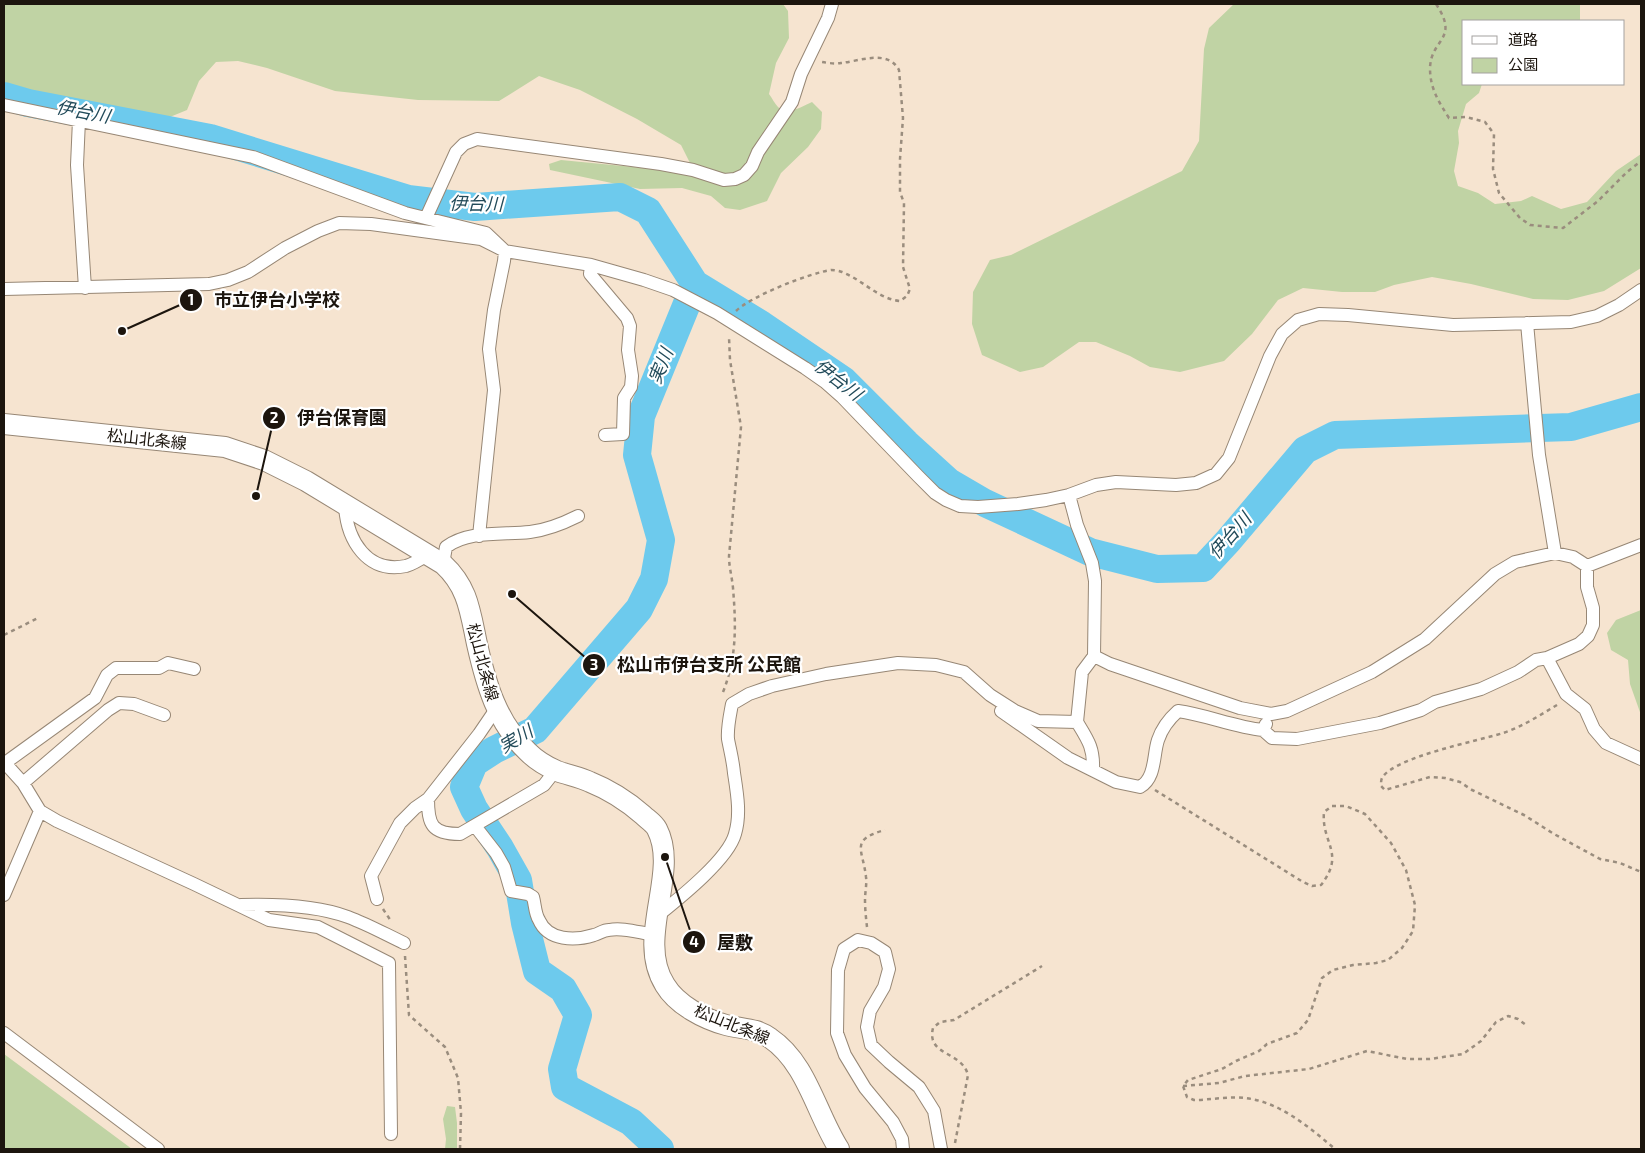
<svg xmlns="http://www.w3.org/2000/svg" width="1645" height="1153" viewBox="0 0 1645 1153" font-family="'Exo 2','Noto Sans JP',sans-serif">
	<rect width="100%" height="100%" fill="#f6e4d0"/>
	<path fill="#c0d3a4" d="M4,4H783L788,11L789,38L776,63L769,94C772,98 775,104 778,107C787,116 803,106 812,102L822,112L821,129L808,147L781,173L767,201L740,210L725,208L711,196L682,188L640,189L550,170L549,164L561,160L685,172L690,163L681,145L637,119L580,90L539,76L499,101L418,100L335,91L267,68L238,61L216,62L199,81L187,110L165,119L30,90L4,83Z
		M1234,4H1580V21H1464V84H1482L1479,93L1466,104L1458,131L1459,143L1454,171L1458,186L1478,193L1495,204L1521,201L1532,196L1561,209L1587,202L1616,171L1641,154V268L1604,291L1568,300L1533,299L1471,284L1432,277L1394,285L1375,292H1342L1303,288L1278,300L1252,334L1224,361L1180,372L1150,367L1130,356L1096,342H1079L1043,367L1020,372L982,355L972,324L973,292L990,260L1011,255L1182,171L1199,141L1204,49L1209,28Z
		M1641,610V715L1630,684L1628,660L1611,650L1607,633L1616,620Z
		M4,1054L132,1149H4Z
		M447,1106L455,1107L457,1123V1149H445L446,1139L443,1119Z"/>
	<g fill="none" stroke-linecap="round" stroke-linejoin="round">
		<path stroke="#6dcaed" stroke-width="28" d="M4,96L28,103L210,138L408,199L475,207L620,197L648,211L695,284L762,325L843,380L906,443L949,482L985,503L1090,552L1157,569L1203,568L1228,541L1305,450L1335,435L1571,427L1641,407
			M660,1149L631,1122L565,1087L562,1069L578,1015L563,989L537,971L525,923L518,880L500,848L474,809L464,787L474,763L494,750L535,730L639,609L654,579L661,540L637,455L641,416L695,284"/>
		<g stroke="#978775" stroke-width="14">
			<path id="minor" d="M4,105L253,157L405,213L486,233L505,251L504,261L494,310L489,349L494,390L479,536
				M79,120L77,165L85,288
				M426,218L456,152L464,144L477,139L661,164L693,170L724,180L735,179L744,175L752,166L758,152L792,102L801,74L828,18L832,4
				M591,265L590,274L627,318L630,326L628,350L632,376L631,387L624,398L623,434L605,435
				M4,289L209,284L228,280L248,272L285,248L318,231L339,223L371,224L481,239L505,251L591,265L644,280L673,290L717,313L805,368L825,382L842,397L918,476L935,493L946,500L960,506L978,507L1018,504L1046,500L1069,495L1096,485L1116,482L1176,485L1196,483L1216,474L1229,458L1270,356L1282,334L1298,320L1319,314L1348,315L1453,325L1571,322L1597,316L1619,305L1641,290
				M1527,323L1539,455L1555,553
				M345,506C347,540 367,574 406,566C413,564 421,559 427,555
				M443,564L446,547C469,530 503,535 530,532C547,530 562,524 578,516
				M1094,656L1110,664L1240,708L1271,714L1287,711L1372,672L1425,639L1495,574L1515,562L1555,553L1573,557L1587,566L1641,545
				M1547,658L1566,694L1585,709L1594,729L1606,743L1641,759
				M496,709L479,734L428,799C428,825 432,834 460,834L544,785L555,771
				M1001,711L1068,758L1116,782L1140,787C1156,778 1153,755 1158,740C1162,728 1169,719 1178,711C1207,715 1234,727 1263,730L1266,724
				M1077,722C1088,740 1094,748 1093,770
				M1263,730L1272,738L1297,739L1380,723L1421,710L1435,702L1481,689L1518,672L1536,660L1547,658L1579,644L1588,636L1593,625V608L1587,587V566
				M4,762L23,783L40,811L57,821L194,884L269,920L318,927L389,963L391,1134
				M5,763L95,698L107,675L116,668H159L168,663L194,669
				M23,783L108,710L119,703L134,704L164,715
				M475,826L496,853L504,867L511,891L528,894L533,897C535,904 535,914 539,920C548,941 575,941 594,935C599,934 603,930 609,930C623,927 640,933 655,935
				M4,895L40,811
				M377,899L371,876L400,823L415,808L428,799
				M241,905C274,904 316,905 348,917C367,924 385,934 404,943
				M656,917C677,900 728,860 735,834C741,814 737,793 734,773C733,761 730,750 728,739C727,728 730,715 732,704L749,694L772,686L826,674L898,663L936,665L964,672L990,695L1015,711L1038,721L1077,722L1082,672L1094,656L1095,581L1092,563L1077,525L1069,495
				M4,1033L158,1149
				M903,1149L902,1139L893,1122L865,1088L845,1055L837,1033L838,970L844,949L858,940L871,943L885,952L889,969L884,987L870,1011L867,1027L871,1045L889,1062L919,1087L934,1111L941,1149"/>
		</g>
		<g stroke="#978775" stroke-width="22">
			<path id="primary" d="M4,424L225,447L264,460L306,481L443,564C468,587 470,611 477,644C486,684 497,723 528,752C535,759 548,767 557,771C568,775 580,777 590,782C610,790 627,801 643,815C647,819 654,823 657,829C680,873 635,938 665,985C677,1005 704,1019 726,1025C741,1029 757,1028 770,1038C807,1063 816,1113 839,1149"/>
		</g>
		<path stroke="#9a8d7e" stroke-width="2.5" stroke-dasharray="4 4" stroke-linecap="butt" d="M1436,4C1460,40 1431,38 1430,68C1430,89 1439,102 1449,118L1466,117L1485,122L1494,134L1493,169L1499,193L1520,218L1530,225L1563,228L1598,201L1627,172L1641,161
			M736,311C751,296 810,273 831,270C835,270 839,271 842,272C863,280 878,299 900,301L907,296L910,289L903,267L904,203L900,192V159L903,118L899,70C888,49 860,61 841,63C835,64 828,63 822,62
			M4,635L38,618
			M723,692C737,657 736,625 733,588C732,577 729,567 729,556L741,427L730,360L729,337
			M1557,705C1540,715 1522,727 1503,733C1478,741 1394,757 1382,778C1381,780 1381,783 1381,786L1385,790L1430,777L1445,778L1460,782L1472,790L1524,815L1554,834L1600,859L1620,863L1641,872
			M1155,790L1303,882L1312,886L1321,885C1346,853 1321,843 1324,812L1332,806H1346L1365,814L1391,843L1406,870L1415,905L1413,931L1402,948L1388,960L1376,963L1353,965L1333,970L1322,978L1308,1020L1297,1033L1267,1044L1259,1051L1236,1061L1222,1069L1188,1080L1183,1086L1187,1097L1194,1100C1210,1100 1229,1096 1245,1098C1280,1102 1309,1127 1335,1149
			M383,909L391,921
			M867,927C866,918 865,909 865,900C865,892 867,884 866,877C863,849 849,840 885,830
			M405,956L409,1015L445,1047L458,1078L461,1113L460,1149
			M1183,1086L1219,1083L1245,1076L1309,1069L1367,1051L1407,1059H1430L1463,1054L1481,1041L1496,1022L1508,1016L1518,1019L1526,1025
			M955,1143L968,1075C962,1051 926,1056 933,1028L940,1022L954,1020L1042,966"/>
		<use href="#minor" stroke="#fff" stroke-width="12"/>
		<use href="#primary" stroke="#fff" stroke-width="20"/>
	</g>
	<g text-anchor="middle" stroke-width="4.5" stroke-linejoin="round" paint-order="stroke">
		<g font-size="16" fill="#1c150e" stroke="#fff">
			<text transform="translate(147 439) rotate(6)" y="6">松山北条線</text>
			<text transform="translate(483 662) rotate(75)" y="6">松山北条線</text>
			<text transform="translate(732 1024) rotate(22)" y="6">松山北条線</text>
		</g>
		<g font-size="18" font-style="italic" fill="#224b5a" stroke="#fff">
			<text transform="translate(83 112) rotate(11)" y="6">伊台川</text>
			<text transform="translate(476 204) rotate(1)" y="6">伊台川</text>
			<text transform="translate(661 366) rotate(-68)" y="6">実川</text>
			<text transform="translate(838 380) rotate(38)" y="6">伊台川</text>
			<text transform="translate(1230 536) rotate(-49)" y="6">伊台川</text>
			<text transform="translate(516 739) rotate(-31)" y="6">実川</text>
		</g>
	</g>
	<path fill="none" stroke="#1c150e" stroke-width="2" d="M122 331L191 300M256 496L274 418M512 594L594 665M665 857L694 942"/>
	<g fill="#1c150e" stroke="#fff" stroke-width="2">
		<circle cx="122" cy="331" r="5"/>
		<circle cx="256" cy="496" r="5"/>
		<circle cx="512" cy="594" r="5"/>
		<circle cx="665" cy="857" r="5"/>
		<circle cx="191" cy="300" r="12"/>
		<circle cx="274" cy="418" r="12"/>
		<circle cx="594" cy="665" r="12"/>
		<circle cx="694" cy="942" r="12"/>
	</g>
	<g font-size="15" text-anchor="middle" font-weight="bold" fill="#fff">
		<text x="191" y="305">1</text>
		<text x="274" y="423">2</text>
		<text x="594" y="670">3</text>
		<text x="694" y="947">4</text>
	</g>
	<g font-size="18" text-anchor="middle" font-weight="bold" fill="#1c150e" stroke="#fff" stroke-width="4.5" stroke-linejoin="round" paint-order="stroke">
		<text x="277" y="306">市立伊台小学校</text>
		<text x="342" y="424">伊台保育園</text>
		<text x="709" y="671">松山市伊台支所 公民館</text>
		<text x="735" y="949">屋敷</text>
	</g>
	<rect width="1645" height="1153" fill="none" stroke="#1c150e" stroke-width="10"/>
	<rect x="1462" y="20" width="162" height="65" fill="#ffffff" stroke="#a4a19f"/>
	<rect x="1472" y="36" width="25" height="8" fill="#ffffff" stroke="#a4a19f"/>
	<text x="1508" y="45" font-size="15" fill="#1c150e">道路</text>
	<rect x="1472" y="58" width="25" height="15" fill="#c0d3a4" stroke="#a4a19f"/>
	<text x="1508" y="70" font-size="15" fill="#1c150e">公園</text>
</svg>
